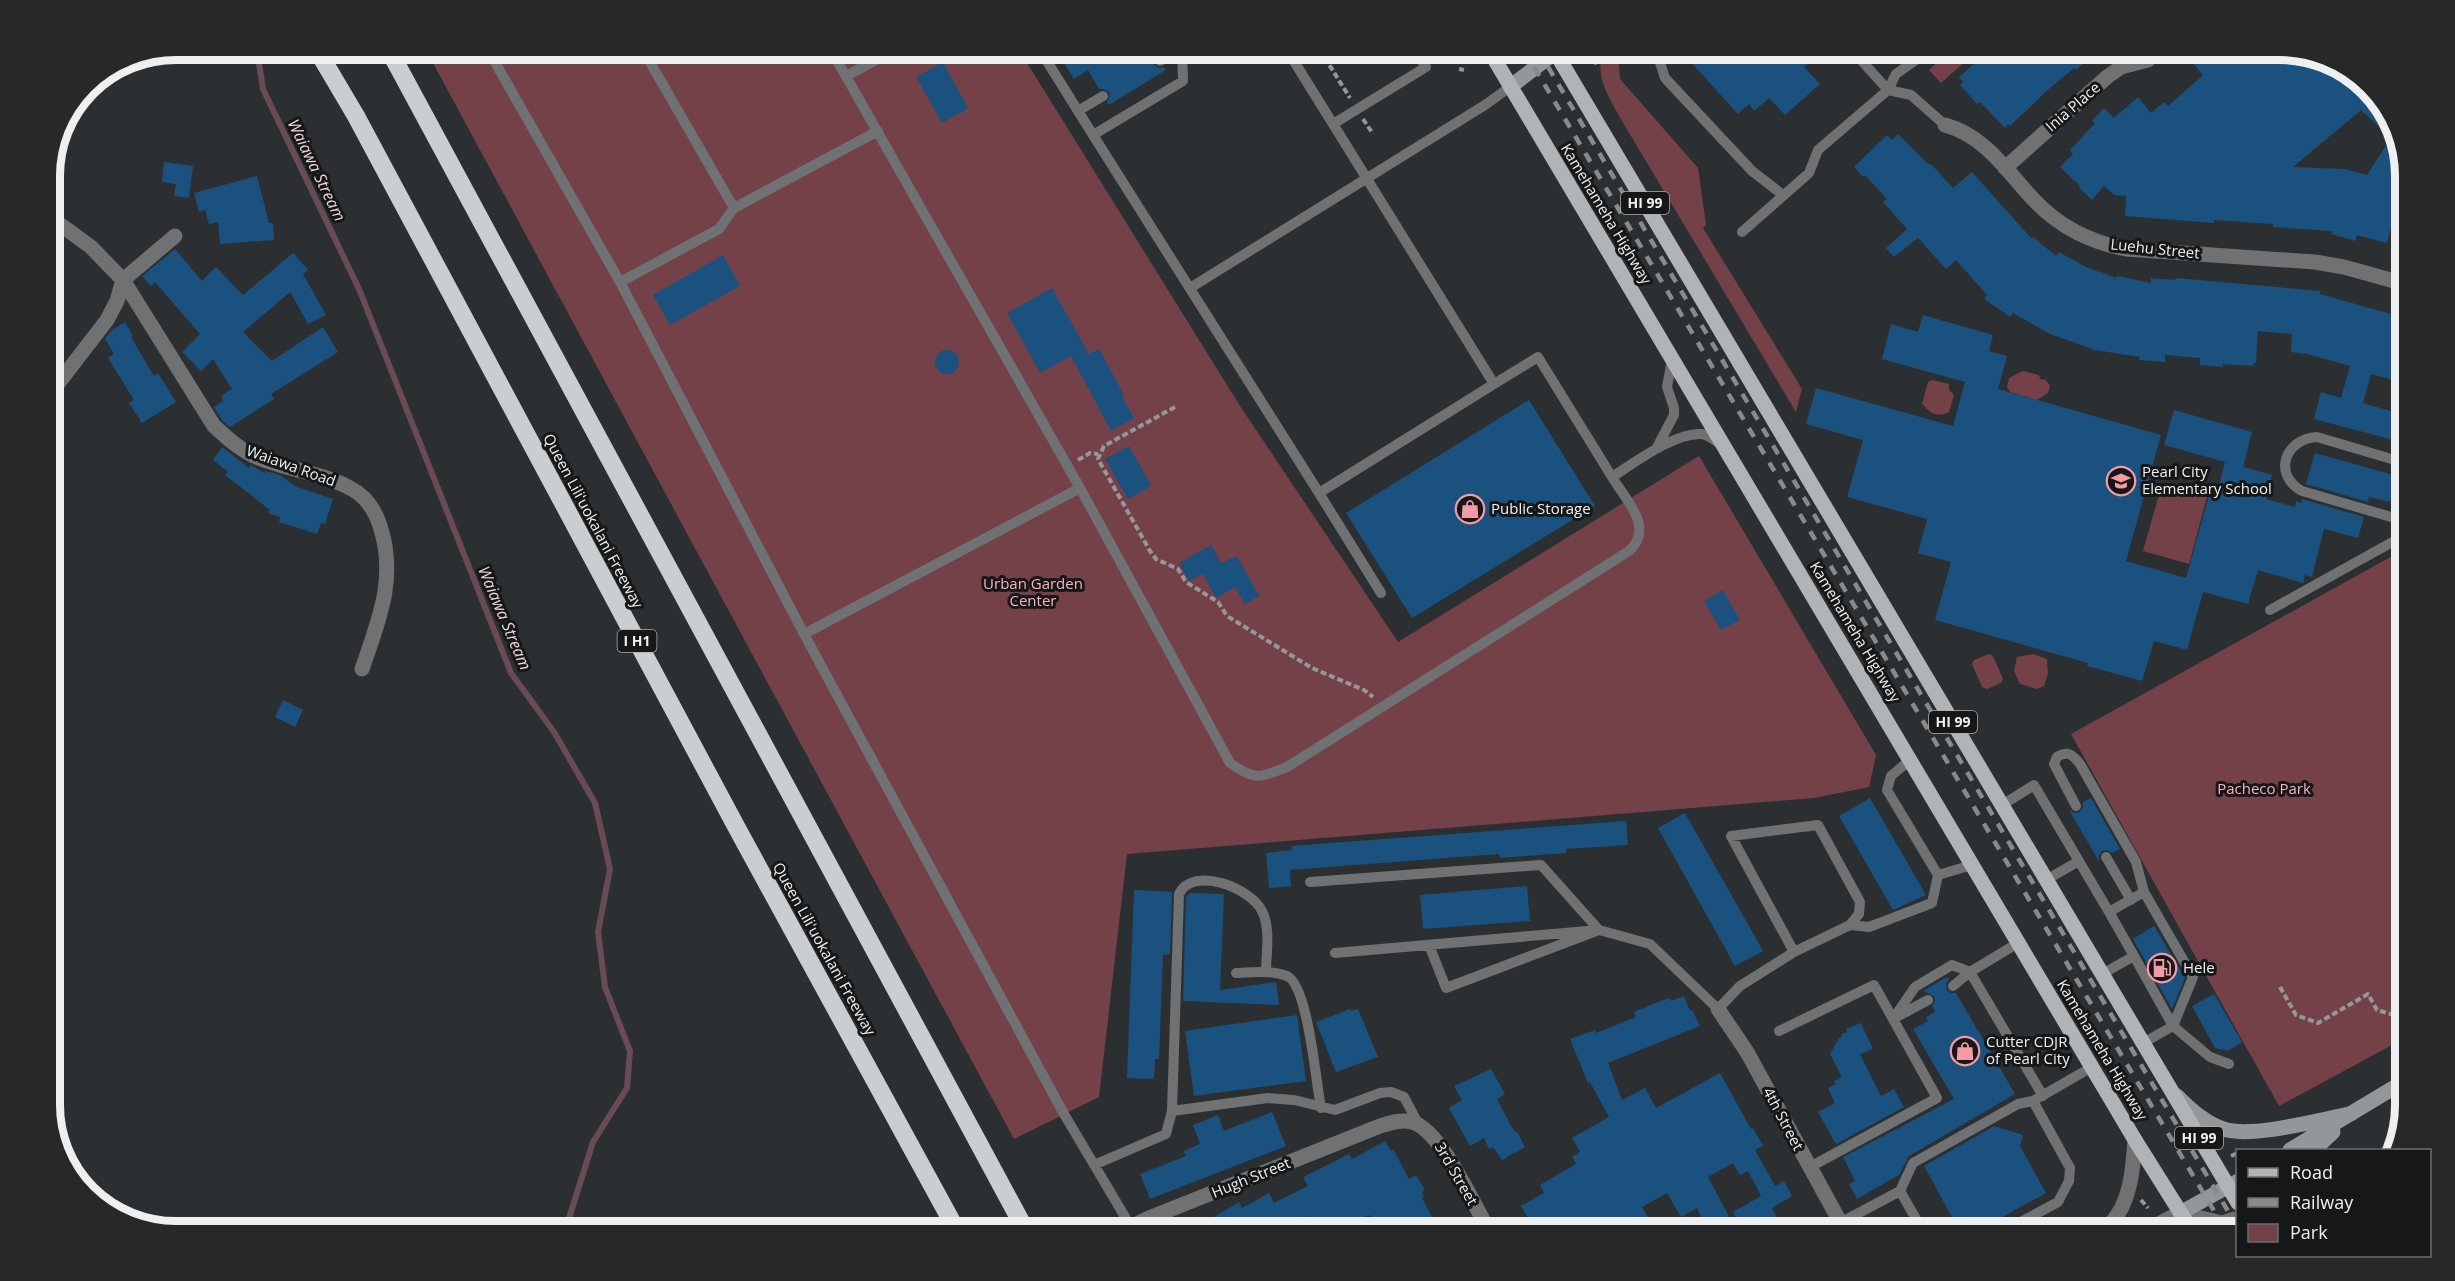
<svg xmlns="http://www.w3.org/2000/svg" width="2455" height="1281" viewBox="0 0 2455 1281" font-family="'Open Sans',sans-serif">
	<rect width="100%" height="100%" fill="#2c2f32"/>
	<path fill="#754149" d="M426,50H1019L1240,406L1398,642L1699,456L1876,755L1869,787L1814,798L1127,854L1099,1097L1014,1139Z
		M1603,50H1618L1620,79L1698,168L1706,225L1703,228L1802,389L1796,412L1622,121C1609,97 1594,77 1603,50Z
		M1951,50H1978L1941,83L1929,70Z
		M2023,371L2039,375L2040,379L2046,380L2050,386L2048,393L2037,400L2010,392L2007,387L2009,378Z
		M1932,380L1949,384V390L1954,395L1949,412C1936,418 1931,413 1922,404L1928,382Z
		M2162,484L2207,497L2189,564L2143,551Z
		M2405,549V1038L2279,1106L2071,734Z
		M1989,654L1993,656L2003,679L2001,683L1987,689L1982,687L1972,664L1974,660Z
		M2033,654L2047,659L2048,673L2044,686L2037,689L2020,684L2014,671L2017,657Z"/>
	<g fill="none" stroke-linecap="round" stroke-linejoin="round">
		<path stroke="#694b53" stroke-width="6" d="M257,50L263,89L359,289L511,673L554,732L595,803L610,869L598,932L605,987L630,1051L627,1088L593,1142L565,1231"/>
	</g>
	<path fill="#1a517e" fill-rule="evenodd" d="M1056,50H1153L1156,54L1153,60L1154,65L1159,68L1164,67L1166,70L1109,105L1107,102L1110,96L1109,92L1103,89H1099L1088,70L1074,79Z
		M1680,50H1824L1804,67L1820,84L1785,115L1769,98L1754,111L1749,104L1738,114Z
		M1975,50H2099L2076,70L2074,68L2051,87L2010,126L2008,124L2005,128L1980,102L1977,104L1960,85L1963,82L1959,77L1982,57Z
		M2205,50H2279L2335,63L2384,106L2405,168V198L2398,225L2392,223L2387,243L2357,235L2355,241L2331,234L2332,231L2273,227V224L2214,220V223L2125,216L2126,196L2114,195L2104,186L2092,200L2079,188L2081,187L2060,167L2073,154L2070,150L2095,123L2092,121L2104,108L2114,118L2138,97L2151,113L2164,102L2168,106L2203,75L2191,61ZM2361,110L2391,138L2367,175L2345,169L2293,167Z
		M943,62L968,108L942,123L916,77Z
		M1898,134L1927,163L1932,165L1953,188L1972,172L2032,239L2033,237L2056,256L2059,252L2086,267L2116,278L2117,276L2151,283V278L2176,280V278L2320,291V294L2405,318V377L2402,376L2400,382L2371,374L2363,403L2405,415V443L2314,419L2321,392L2341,398L2350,366L2307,354L2291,352L2292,334L2258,331L2256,363H2253V366L2223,364V367L2200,365V358L2165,355V362L2139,360L2140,357L2095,350L2050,334L2013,313L2010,317L1984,299L1987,295L1956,260L1946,269L1918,238L1894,257L1886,248L1907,229L1883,202L1887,199L1865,175L1863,177L1854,167L1887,135L1892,140Z
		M164,162L193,166L189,198L174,196L176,184L162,182Z
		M257,176L269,223H273L274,240L220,244L218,222L209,224L205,210L199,212L194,193Z
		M175,249L202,281L216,267L243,295L293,253L308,270L303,274L326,315L308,324L290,292L243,332L272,361L323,327L338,352L271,394L274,399L230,427L222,420L214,407L223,401L221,396L232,389L213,359L201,371L182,352L200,334L155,282L151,286L142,276Z
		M723,255L740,286L670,325L653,295Z
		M1052,288L1089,354L1099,349L1124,395L1122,396L1134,418L1111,431L1071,356L1040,373L1007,313Z
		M1923,315L1993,335L1989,351L2007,356L1998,389L2161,435L2126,561L2186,578L2209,495L2216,497L2225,462L2164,445L2174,410L2252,432L2243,467L2272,475L2266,499L2295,507L2296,501L2301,503L2302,499L2364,517L2358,538L2324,529L2312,577L2305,575L2303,583L2258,570L2248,604L2203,592L2187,650L2154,641L2142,681L2087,666L2088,663L1935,620L1951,562L1918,553L1927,519L1847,497L1863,440L1806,424L1816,388L1953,426L1965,382L1882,359L1891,324L1918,332Z
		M125,322L133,336L131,337L154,376L158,373L176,402L142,423L129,403L134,400L108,358L114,354L105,339L112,330Z
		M935 362a12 12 0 1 1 24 0a12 12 0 1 1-24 0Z
		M1529,400L1595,506L1412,618L1346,513Z
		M1129,446L1151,486L1128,499L1105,459Z
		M222,447L249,468L251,465L264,473L265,471L280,475L295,486L333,499L325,524L321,523L317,534L279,522L280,517L268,513L270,510L225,475L228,472L213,460Z
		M2315,453L2397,476L2390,502L2369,497L2368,502L2306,484Z
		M1211,545L1221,563L1237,556L1259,596L1245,604L1235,587L1216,598L1203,574L1189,581L1179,563Z
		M1723,590L1740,620L1721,630L1704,601Z
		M283,700L303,710L295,727L275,717Z
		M1870,798L1926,895L1893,910L1839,816Z
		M2091,798L2120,849L2112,853L2107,850L2102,851L2099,856V861L2069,810L2075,813L2080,812L2083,807V802Z
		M1685,813L1763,951L1735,966L1658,828Z
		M1626,821L1628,845L1566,849V853L1500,858L1499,854L1290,870L1291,886L1269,888L1266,853L1292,850L1291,846Z
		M1527,886L1530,921L1423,929L1420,895Z
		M1134,890L1172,892L1170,954L1163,955L1159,1059H1155L1154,1079L1127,1078Z
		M1190,893L1224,894L1220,990L1276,982L1279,1005L1183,1001L1186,897Z
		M2154,926L2185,978L2172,1009L2133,939Z
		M1947,977L1949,980L1946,984L1947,990L1951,993H1956L2015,1094L1909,1156L1899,1175L1857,1199L1849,1184L1855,1181L1843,1157L1954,1099L1913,1029L1928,1021L1926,1017L1935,1012L1932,1006L1935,1001L1934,996L1923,991Z
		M2214,994L2242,1042L2228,1051L2215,1048L2192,1006Z
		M1684,996L1690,1011L1692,1010L1700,1026L1608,1063L1622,1100L1645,1088L1656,1108L1720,1073L1751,1129L1753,1128L1763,1146L1755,1150L1775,1186L1784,1181L1792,1196L1772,1208L1784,1232H1753L1749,1224L1742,1228L1733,1212L1761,1196L1748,1171L1740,1175L1733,1163L1708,1177L1733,1224L1720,1232H1709L1697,1208L1681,1217L1667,1193L1642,1207L1656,1232H1602L1597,1222L1579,1232H1536L1521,1206L1544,1193L1540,1185L1576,1164L1572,1157L1580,1152L1572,1138L1609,1117L1590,1082L1588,1083L1570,1039L1595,1030L1596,1033L1636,1017L1634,1012L1660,1001L1670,998L1671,1001Z
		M1350,1009L1351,1011L1358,1009L1378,1057L1336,1072L1316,1022Z
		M1297,1015L1306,1081L1194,1096L1185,1031Z
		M1861,1023L1873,1049L1860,1054L1881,1096L1894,1089L1904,1107L1836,1144L1818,1112L1835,1103L1828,1088L1836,1084L1834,1081L1842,1077L1830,1054L1839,1038L1842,1037L1841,1034L1847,1032L1846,1029Z
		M1491,1069L1505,1094L1497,1099L1512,1128L1518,1133L1525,1147L1502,1160L1493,1147L1489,1149L1484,1138L1470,1146L1449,1108L1462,1100L1454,1086Z
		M1272,1112L1286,1146L1150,1199L1140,1174L1186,1156L1183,1151L1200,1144L1193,1125L1218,1115L1224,1131Z
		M1994,1126L2023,1135L2020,1146L2046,1193L1975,1232H1960L1924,1166Z
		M1385,1141L1391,1151L1393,1149L1409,1179L1416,1175L1425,1190L1422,1192L1424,1197L1422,1198L1440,1232H1379L1369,1215L1339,1232H1322L1317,1224L1313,1226L1308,1216L1287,1228L1285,1224L1270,1232H1189L1239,1202L1242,1208L1269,1193L1274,1203L1308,1186L1303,1177L1349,1154L1352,1159Z"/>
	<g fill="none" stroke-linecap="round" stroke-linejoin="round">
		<path stroke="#959799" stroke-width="4" stroke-dasharray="6 3" stroke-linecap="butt" d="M1320,50L1350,98
			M1594,62L1597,63
			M1459,69L1464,70
			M1363,119L1373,134
			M1175,407L1104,446L1098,459L1150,551L1156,559L1178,569L1186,582L1218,602L1227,616L1312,668L1364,690L1373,697
			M1078,460L1090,453L1098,454
			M2280,987L2296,1015L2318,1023L2368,994L2377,1010L2405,1018
			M2231,1156L2238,1153
			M2141,1200L2148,1208"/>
		<path stroke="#707173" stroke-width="10" d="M488,50L620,282L804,634L1064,1114L1131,1227
			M643,50L734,208
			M831,50L1080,488L1230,763C1256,781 1259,778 1287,767L1629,551C1655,528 1626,500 1612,477C1634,463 1675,432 1702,434C1709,435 1717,442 1723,446
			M1040,50L1078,111
			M1182,50L1183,81L1093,135L1319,493L1494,384L1333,124L1426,67L1415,50
			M1287,50L1333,124
			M1656,50L1665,78L1752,171L1783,195
			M1852,50L1888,90L1911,95L1945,125
			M1160,61L1179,50
			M846,76L895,50
			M1093,135L1078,111L1103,96
			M1742,232L1809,173L1818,150L1888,90L1896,74L1930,50
			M620,282L719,229L734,208L878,131
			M1190,288L1485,105L1510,87
			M1494,384L1538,357L1612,477
			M1656,449L1674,415V408L1667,387L1672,360
			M2405,463L2317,437C2285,439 2272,474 2302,491L2405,521
			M1319,493L1381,593
			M2270,610L2405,535
			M804,634L1080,488
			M1910,760L1891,776L1887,790L1938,875L1972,865
			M2002,805L2034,785L2109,912
			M2076,806L2054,764L2057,757C2068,750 2073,755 2080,764L2136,862L2144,892
			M2106,857L2131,900
			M2046,880L2079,861
			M1310,882L1541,865L1599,930L1446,988L1429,945
			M1850,925L1869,927L1932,903L1938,875
			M1335,953L1599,930L1650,944L1718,1009L1740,986L1794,952L1850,925L1859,914L1860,902L1818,825L1731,836L1794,952
			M2134,956L2109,912L2144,892L2193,977L2173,1026
			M1236,973C1252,972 1271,970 1287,976C1308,985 1316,1083 1321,1108
			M2102,974L2134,956L2173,1026
			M1953,986L1970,972L2018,943
			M1779,1031L1874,985L1893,1019L1928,1000
			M2143,1043L2173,1026L2210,1057L2229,1064
			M2392,1089L2404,1111
			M1172,1111L1268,1098L1294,1100L1335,1110L1380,1093L1391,1092L1404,1097L1419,1125
			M1094,1165L1166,1134L1172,1111L1179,894C1193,865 1251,888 1262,911C1271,929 1266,953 1266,972
			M1810,1167L1937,1098L1893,1019L1915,987L1952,965L1970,972L2043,1096
			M1900,1191L1913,1163L2018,1104L2033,1101
			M1840,1223L1900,1191L1923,1231
			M2004,1231L2058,1202L2069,1181L2070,1168L2033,1101L2092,1067"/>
		<path stroke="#707173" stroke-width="15" d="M1945,125C1985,136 2006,170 2033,199C2058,226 2089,242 2126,249L2315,262L2344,267L2405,284
			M2005,168L2107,77L2121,67L2148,60
			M50,217L91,247L123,280L214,426C226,437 239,449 254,456C283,469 323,473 350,488C366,496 375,510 380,526C397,577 379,620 362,669
			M50,394L107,320L117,301L123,280L175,236
			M1718,1009L1747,1052L1845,1231
			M1123,1231L1149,1218L1380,1126C1390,1123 1401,1119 1412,1122C1441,1130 1474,1205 1489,1231"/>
		<path stroke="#707173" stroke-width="15" d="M2107,1231C2111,1223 2118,1215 2122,1207C2132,1186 2133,1163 2135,1140
			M2145,1231L2180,1213L2222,1223L2235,1219L2238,1224"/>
		<path stroke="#949799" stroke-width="15" d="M1510,87L1558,50
			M2177,1096C2191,1110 2207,1125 2227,1130C2258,1137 2318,1120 2351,1114
			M2290,1150L2405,1081
			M2314,1150L2333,1132
			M2180,1213L2238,1181"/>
		<path stroke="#b0b4b7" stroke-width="15" d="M1489,50L2135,1140L2192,1231
			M1554,50L2238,1203"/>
		<path stroke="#caced1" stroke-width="18" d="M317,50L356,116L738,830L957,1231
			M389,50L1026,1231"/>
		<path stroke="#888a8c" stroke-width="4.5" stroke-dasharray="10 10" stroke-linecap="butt" d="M1524,50L2226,1231
			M1538,50L2238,1228"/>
	</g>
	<defs>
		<g id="school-ring" transform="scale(1.5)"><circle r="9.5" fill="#151718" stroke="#f49aa6" stroke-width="1.5"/><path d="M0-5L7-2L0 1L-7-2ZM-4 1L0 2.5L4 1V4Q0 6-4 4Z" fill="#f49aa6"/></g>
		<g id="shop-ring" transform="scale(1.5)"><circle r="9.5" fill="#151718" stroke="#f49aa6" stroke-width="1.5"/><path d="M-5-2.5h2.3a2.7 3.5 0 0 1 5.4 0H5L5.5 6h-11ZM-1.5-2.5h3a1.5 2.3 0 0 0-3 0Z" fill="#f49aa6"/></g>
		<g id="fuel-ring" transform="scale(1.5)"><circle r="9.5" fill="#151718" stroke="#f49aa6" stroke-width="1.5"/><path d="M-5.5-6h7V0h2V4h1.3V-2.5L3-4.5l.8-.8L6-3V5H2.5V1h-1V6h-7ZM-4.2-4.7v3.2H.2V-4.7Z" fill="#f49aa6"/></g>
	</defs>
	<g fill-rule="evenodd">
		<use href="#school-ring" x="2121" y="481"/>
		<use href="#shop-ring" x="1470" y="509"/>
		<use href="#fuel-ring" x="2162" y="968"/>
		<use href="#shop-ring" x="1965" y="1051"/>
	</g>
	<g text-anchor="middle" stroke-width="6" stroke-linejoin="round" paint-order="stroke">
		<g fill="#151718" stroke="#acaeaf" stroke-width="1.5">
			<rect x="1621" y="192" width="48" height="22" rx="4.5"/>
			<rect x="617.5" y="630" width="39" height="22" rx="4.5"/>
			<rect x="1929" y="711" width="48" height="22" rx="4.5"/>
			<rect x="2175" y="1127" width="48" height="22" rx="4.5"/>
		</g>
		<g font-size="14" font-weight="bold" fill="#edeff0">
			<text x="1645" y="208">HI 99</text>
			<text x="637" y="646">I H1</text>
			<text x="1953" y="727">HI 99</text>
			<text x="2199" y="1143">HI 99</text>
		</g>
		<g font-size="15" fill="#edeff0" stroke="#151718">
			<text transform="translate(2073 107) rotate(-41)" y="5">Inia Place</text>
			<text transform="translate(1606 214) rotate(59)" y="5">Kamehameha Highway</text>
			<text transform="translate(2155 249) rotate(6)" y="5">Luehu Street</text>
			<text transform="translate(291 466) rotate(20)" y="5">Waiawa Road</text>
			<text transform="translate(593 521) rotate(62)" y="5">Queen Liliʻuokalani Freeway</text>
			<text transform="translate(1855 632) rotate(59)" y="5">Kamehameha Highway</text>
			<text transform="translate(824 949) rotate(61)" y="5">Queen Liliʻuokalani Freeway</text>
			<text transform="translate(2102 1050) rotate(59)" y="5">Kamehameha Highway</text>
			<text transform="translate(1783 1119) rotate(62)" y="5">4th Street</text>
			<text transform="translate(1456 1174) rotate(60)" y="5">3rd Street</text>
			<text transform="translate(1251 1178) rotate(-22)" y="5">Hugh Street</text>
		</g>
		<g font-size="15" fill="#edeff0" stroke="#151718" text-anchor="start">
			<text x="2142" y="477">Pearl City<tspan x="2142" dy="17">Elementary School</tspan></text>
			<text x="1491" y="514">Public Storage</text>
			<text x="2183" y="973">Hele</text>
			<text x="1986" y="1047">Cutter CDJR<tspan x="1986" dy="17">of Pearl City</tspan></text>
		</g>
		<g font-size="15" fill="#fbb0ba" stroke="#151718">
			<text x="1033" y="589">Urban Garden<tspan x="1033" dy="17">Center</tspan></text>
			<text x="2264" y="794">Pacheco Park</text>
		</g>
		<g font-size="16" font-style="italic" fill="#f1d7da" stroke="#151718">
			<text transform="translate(317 170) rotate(64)" y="6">Waiawa Stream</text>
			<text transform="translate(505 618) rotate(67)" y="6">Waiawa Stream</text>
		</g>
	</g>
	<path d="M0 0H2455V1281H0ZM176 60H2279A116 116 0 0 1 2395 176V1105A116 116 0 0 1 2279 1221H176A116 116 0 0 1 60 1105V176A116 116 0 0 1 176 60Z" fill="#262829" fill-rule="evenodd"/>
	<path fill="none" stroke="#edeff0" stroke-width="8" d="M176 60H2279A116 116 0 0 1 2395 176V1105A116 116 0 0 1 2279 1221H176A116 116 0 0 1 60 1105V176A116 116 0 0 1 176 60Z"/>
	<rect x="2236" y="1149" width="195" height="108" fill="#151718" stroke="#6b6d6e" stroke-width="1.5"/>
	<rect x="2248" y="1168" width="30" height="9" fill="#b0b4b7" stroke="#6b6d6e" stroke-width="1.5"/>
	<text x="2290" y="1179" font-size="18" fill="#edeff0">Road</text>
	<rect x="2248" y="1198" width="30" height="9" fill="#888a8c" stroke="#6b6d6e" stroke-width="1.5"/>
	<text x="2290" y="1209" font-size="18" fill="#edeff0">Railway</text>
	<rect x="2248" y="1224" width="30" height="18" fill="#754149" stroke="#6b6d6e" stroke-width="1.5"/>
	<text x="2290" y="1239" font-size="18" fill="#edeff0">Park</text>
</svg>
